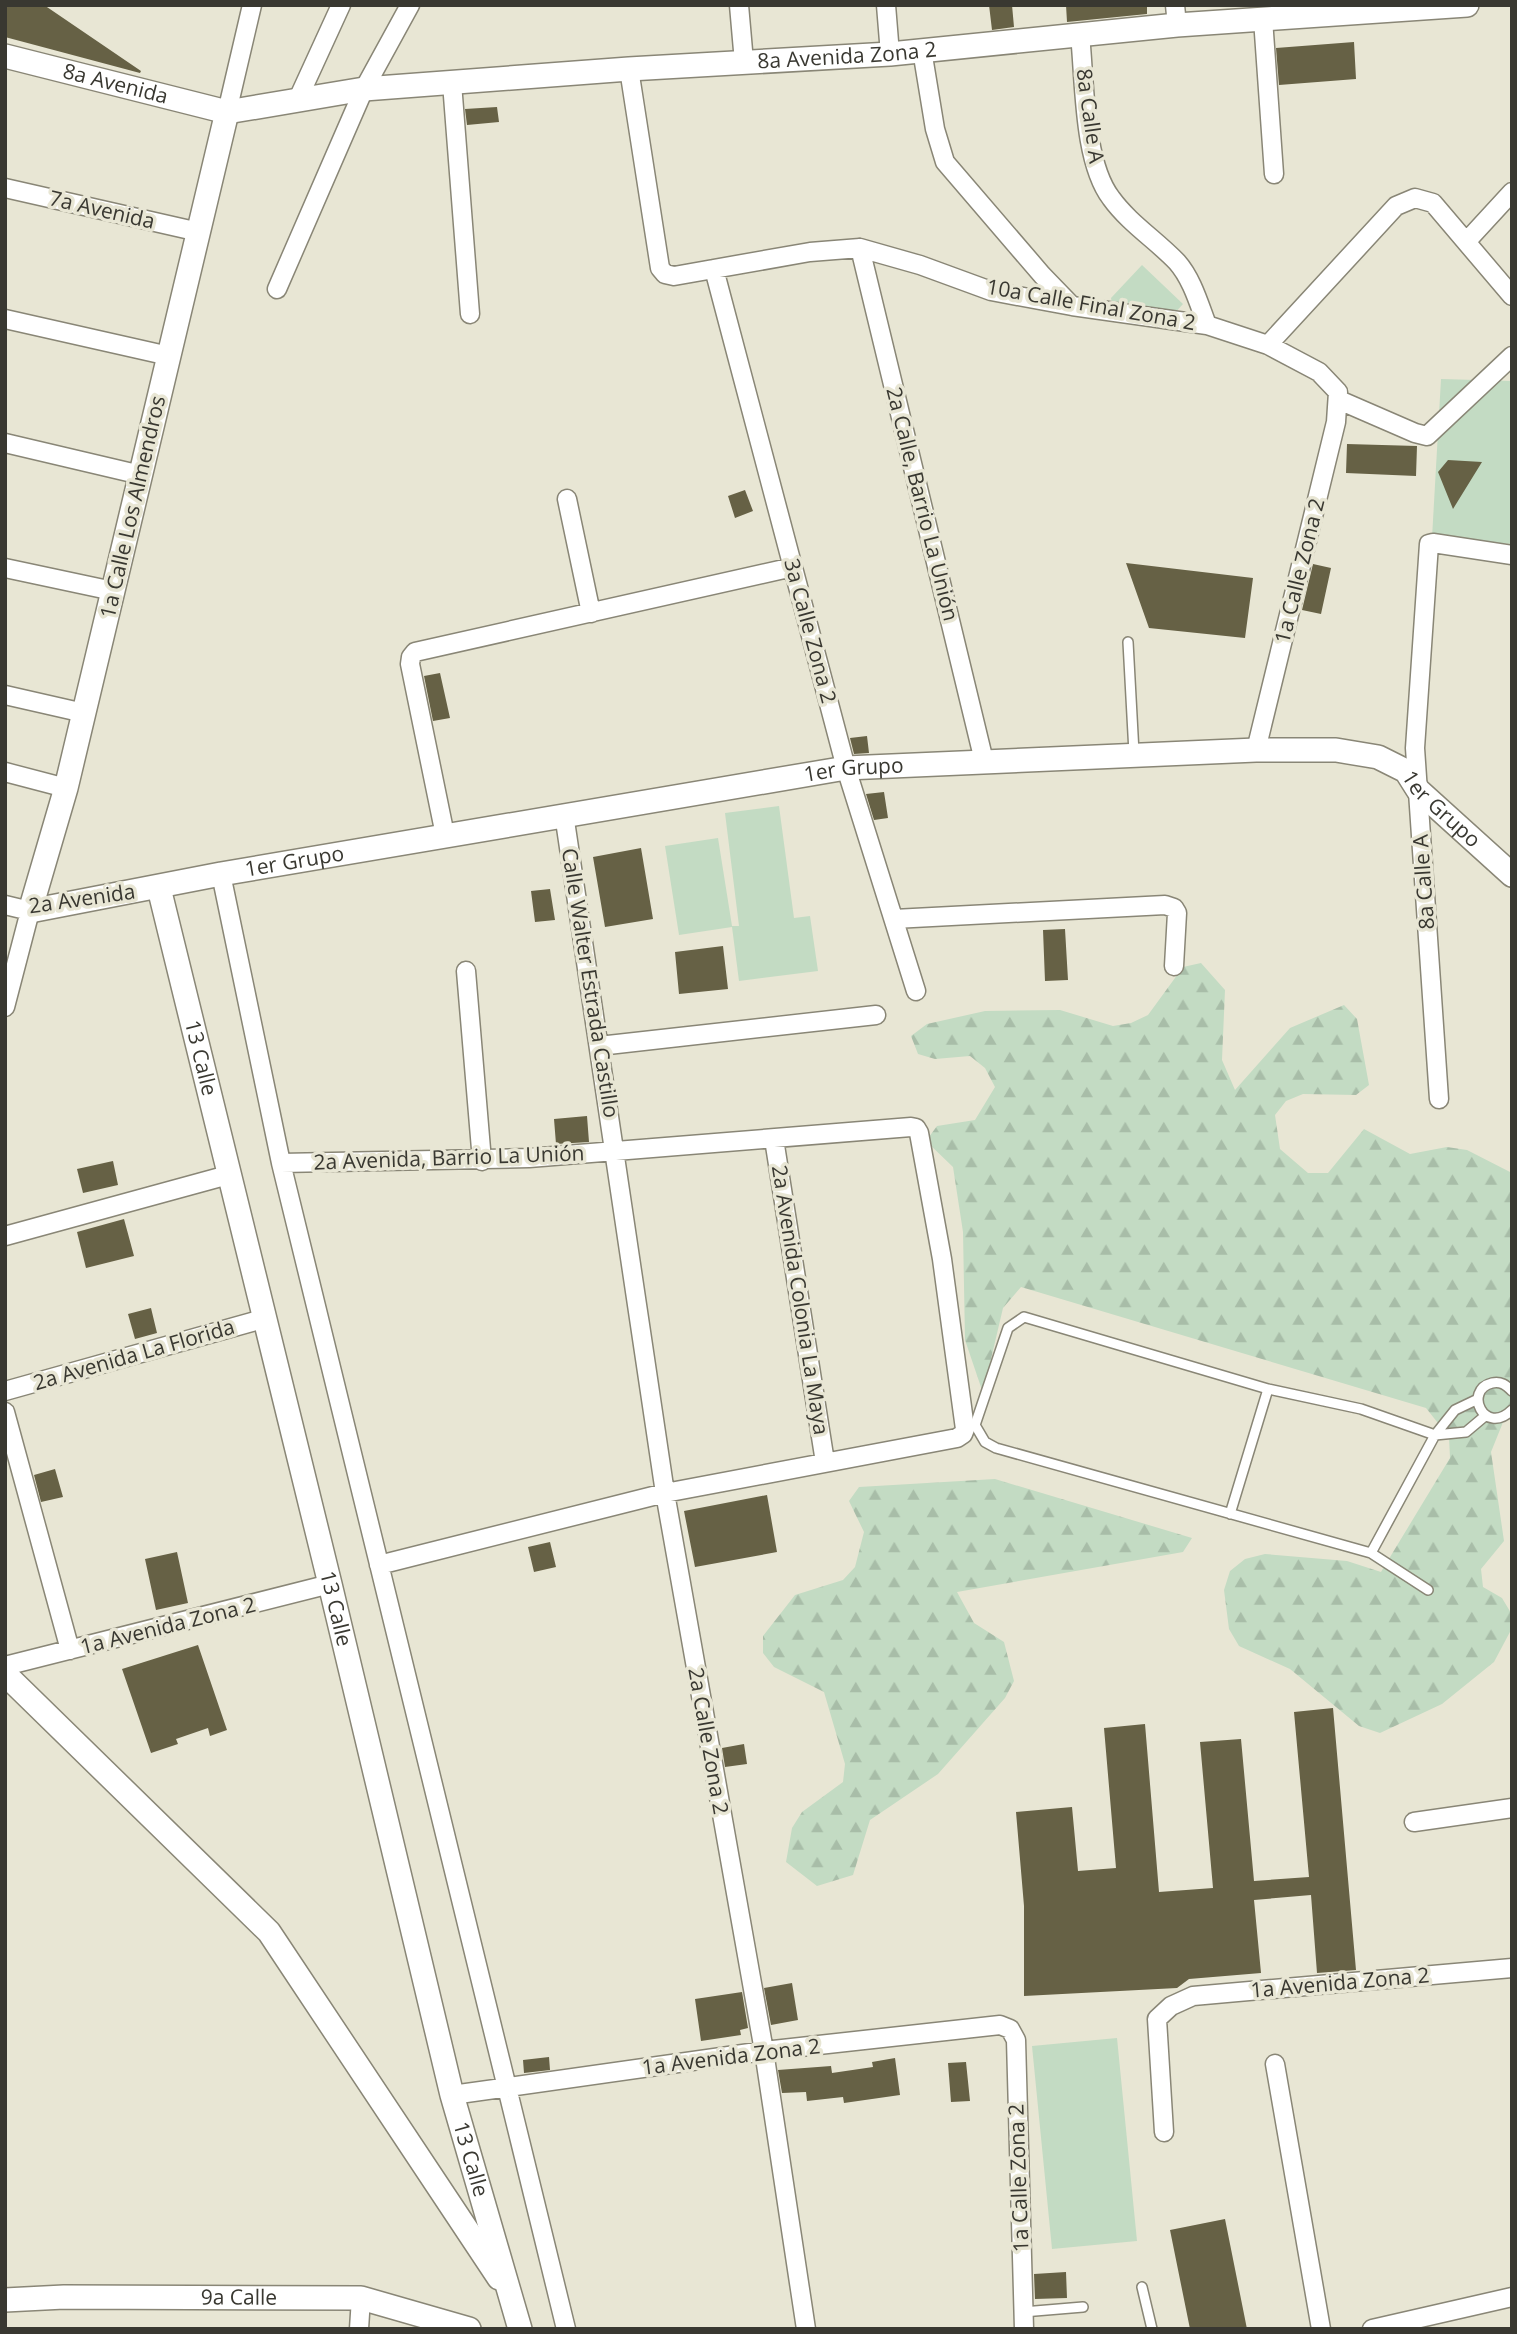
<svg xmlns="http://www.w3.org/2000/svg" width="1517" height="2334" viewBox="0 0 1517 2334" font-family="'Open Sans',sans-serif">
	<defs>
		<pattern id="forest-firs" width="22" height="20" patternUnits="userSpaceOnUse" patternTransform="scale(1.75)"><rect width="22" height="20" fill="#c3dbc3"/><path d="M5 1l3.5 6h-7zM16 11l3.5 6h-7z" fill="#a8bda8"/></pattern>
	</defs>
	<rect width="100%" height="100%" fill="#e8e6d4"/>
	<path fill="url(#forest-firs)" d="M1201,963L1225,990L1222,1060L1235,1090L1290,1028L1344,1005L1357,1019L1369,1085L1356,1095L1303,1094L1286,1101L1275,1115L1280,1149L1308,1173H1328L1364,1129L1410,1154L1447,1147L1467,1150L1512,1173V1400L1491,1452L1504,1541L1481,1569L1483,1587L1502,1598L1511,1613V1630L1494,1662L1442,1704L1380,1733L1359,1726L1290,1669L1239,1646L1229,1629L1224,1590L1230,1571L1245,1559L1265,1554L1347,1561L1381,1572L1450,1458L1449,1437L1426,1408L1021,1287L1003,1308L983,1393L965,1340L963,1232L953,1167L926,1141L937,1126L975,1120L995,1087L985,1068L970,1056L935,1059L918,1054L911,1036L927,1024L985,1011L1060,1010L1113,1026L1131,1023L1148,1015L1183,967Z
		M995,1479L1192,1538L1183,1552L957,1592L974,1623L1004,1642L1014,1681L1005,1698L938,1774L870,1820L853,1875L817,1886L786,1862L792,1828L802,1812L843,1782L845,1764L824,1692L774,1667L763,1653V1636L795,1595L843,1580L855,1567L864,1532L849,1501L859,1487Z"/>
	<path fill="#c3dbc3" d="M1142,265L1183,304L1173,315L1113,308L1111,298Z
		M1441,379L1512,381V544L1432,538Z
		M779,806L794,918L810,916L818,971L739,981L732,927L679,935L665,846L718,838L732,926H739L725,813Z
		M1117,2038L1137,2241L1052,2249L1032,2046Z"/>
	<path fill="#666145" d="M5,5H44L141,71L140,73L5,37Z
		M989,5H1012L1014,27L992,30Z
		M1066,5H1147V14L1067,22Z
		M1354,42L1356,79L1279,85L1276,48Z
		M497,107L499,122L467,125L465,109Z
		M1347,444L1417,446L1416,476L1346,473Z
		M1448,460L1482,462L1453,509L1438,472Z
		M745,490L753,511L735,518L728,496Z
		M1126,563L1253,578L1245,638L1149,628Z
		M1313,564L1331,568L1321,614L1302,610Z
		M440,673L450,718L433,721L424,676Z
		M867,736L869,753L854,754L850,738Z
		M884,792L888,818L874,820L866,794Z
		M641,848L653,919L605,927L593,857Z
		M550,889L555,920L535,922L531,891Z
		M1065,929L1068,980L1045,981L1043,930Z
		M723,946L728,989L679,994L675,952Z
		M587,1116L589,1142L556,1144L554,1119Z
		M113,1161L118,1185L83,1193L77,1169Z
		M124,1219L134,1256L86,1268L77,1232Z
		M151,1308L157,1333L135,1339L128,1314Z
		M55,1469L63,1497L41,1502L34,1475Z
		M767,1495L777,1552L695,1567L684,1511Z
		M550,1542L556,1567L534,1572L528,1547Z
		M177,1552L188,1603L156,1610L145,1559Z
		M198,1645L227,1730L210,1736L208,1728L176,1739L178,1744L151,1753L122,1669Z
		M1333,1708L1356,1970L1317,1973L1311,1895L1254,1900L1261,1973L1189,1979L1177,1988L1024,1996V1906L1016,1812L1072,1807L1078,1871L1116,1868L1104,1728L1145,1724L1159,1892L1213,1888L1200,1742L1241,1739L1254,1881L1309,1877L1294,1712Z
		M744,1744L747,1764L725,1767L722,1748Z
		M792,1983L798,2020L771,2025L764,1988Z
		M742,1992L748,2028L740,2030L741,2035L701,2041L695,1999Z
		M549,2057L550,2070L524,2073L523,2060Z
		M895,2058L900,2095L844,2103L843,2097L807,2101L806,2092L782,2093L778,2070L831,2066L832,2073L873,2067L872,2062Z
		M966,2062L970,2101L951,2102L948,2063Z
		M1225,2219L1247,2329H1190L1170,2230Z
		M1066,2272L1067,2298L1035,2299L1034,2274Z"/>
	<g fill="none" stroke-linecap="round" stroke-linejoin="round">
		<g stroke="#898676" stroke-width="12">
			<path id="service" d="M1128,642L1134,753
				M1512,1391C1506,1385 1501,1381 1492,1383C1463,1390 1484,1437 1512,1410
				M1230,1514L1268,1389
				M1371,1553L1435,1435L1466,1432L1485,1416
				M1428,1590L1371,1553L996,1448L985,1442L975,1425L1008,1328L1024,1317L1268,1389L1361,1409L1435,1435L1455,1410L1478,1399
				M1142,2287L1152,2329
				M1023,2312L1083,2307"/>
		</g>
		<g stroke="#898676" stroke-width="21">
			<path id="minor" d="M739,5L744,62
				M886,5L890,54
				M1175,5L1177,25
				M1263,19L1274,174
				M1080,35C1085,82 1083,161 1111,198C1129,223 1156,240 1177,262C1192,279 1199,304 1207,325
				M922,50L935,129L945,162L1042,275L1072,306
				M629,69L660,268L665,274L674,276L810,252L860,248L920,265L991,291L1072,306L1207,325L1268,345L1319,372L1338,392L1336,422L1256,750
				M452,83L470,314
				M297,101L341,5
				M227,112L252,5
				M5,188L199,232
				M1466,242L1512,192
				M860,248L984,761
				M714,269L846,768L916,991
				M277,289L364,89L410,5
				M5,319L169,356
				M1268,345L1396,206L1415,198L1433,203L1512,296
				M1339,400L1415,433L1427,436L1512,356
				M5,443L141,475
				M567,499L591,613
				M5,568L113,591
				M5,695L84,713
				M5,772L66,788
				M564,814L665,1493L764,2051L806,2329
				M445,835L410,664L411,657L415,652L793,567
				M221,874L281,1163L566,2329
				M5,905L30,911L5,1007
				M894,919L1165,905L1174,908L1177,913L1174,966
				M466,971L482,1161
				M599,1046L876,1015
				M1439,1099L1415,748L1429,544L1433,543L1512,555
				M774,1139L825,1462
				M281,1163L529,1158L911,1127L916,1128L919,1133L942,1259L965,1429L963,1434L957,1438L665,1493L379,1565
				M5,1236L228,1175
				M5,1391L263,1319
				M5,1412L70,1650
				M5,1666L330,1584
				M1414,1822L1512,1808
				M1275,2064L1321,2329
				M452,2095L764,2051L1000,2025L1010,2029L1016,2040L1024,2329
				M1164,2132L1157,2019L1171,2006L1193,1996L1512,1968
				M359,2329L361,2298
				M1372,2329L1512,2297"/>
		</g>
		<g stroke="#898676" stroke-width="26">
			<g id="tertiary">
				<path id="s1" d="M5,56L227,112L364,89L629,69L890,54L1177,25L1467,5"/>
				<path id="s2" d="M227,112L66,788L30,911L221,874L846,768L1256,750H1336L1378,757L1406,771L1418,790L1512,875"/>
				<path id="s3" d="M159,888L330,1584L452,2095L520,2329"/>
				<path d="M5,1674L269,1932L499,2278"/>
				<path id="s4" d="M5,2300L64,2297L361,2298L469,2329"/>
			</g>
		</g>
		<use href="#service" stroke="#fff" stroke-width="9"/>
		<use href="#minor" stroke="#fff" stroke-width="18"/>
		<use href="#tertiary" stroke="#fff" stroke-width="23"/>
	</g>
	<g text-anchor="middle" stroke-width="7" stroke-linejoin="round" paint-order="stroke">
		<g font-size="21" fill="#393831" stroke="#e8e6d4">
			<text dy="7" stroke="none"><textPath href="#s1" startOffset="852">8a Avenida Zona 2</textPath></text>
			<text dy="7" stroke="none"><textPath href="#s1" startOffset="114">8a Avenida</textPath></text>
			<text transform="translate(1090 116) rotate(82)" y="7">8a Calle A</text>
			<text transform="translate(102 210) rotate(13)" y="7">7a Avenida</text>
			<text transform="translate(1091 305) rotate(10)" y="7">10a Calle Final Zona 2</text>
			<text transform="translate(922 504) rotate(76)" y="7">2a Calle, Barrio La Unión</text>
			<text transform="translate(133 507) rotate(-77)" y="7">1a Calle Los Almendros</text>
			<text transform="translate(1300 571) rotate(-76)" y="7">1a Calle Zona 2</text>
			<text transform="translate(810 631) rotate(75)" y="7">3a Calle Zona 2</text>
			<text dy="7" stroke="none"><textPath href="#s2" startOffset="1659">1er Grupo</textPath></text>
			<text dy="7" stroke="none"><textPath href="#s2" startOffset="2268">1er Grupo</textPath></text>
			<text dy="7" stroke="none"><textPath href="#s2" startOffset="1092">1er Grupo</textPath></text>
			<text transform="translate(1424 882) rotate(-94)" y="7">8a Calle A</text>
			<text transform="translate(82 899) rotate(-8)" y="7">2a Avenida</text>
			<text transform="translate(590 983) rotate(81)" y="7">Calle Walter Estrada Castillo</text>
			<text dy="7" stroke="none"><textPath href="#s3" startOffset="175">13 Calle</textPath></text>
			<text transform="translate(449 1158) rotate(-2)" y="7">2a Avenida, Barrio La Unión</text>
			<text transform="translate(800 1300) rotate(81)" y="7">2a Avenida Colonia La Maya</text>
			<text transform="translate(134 1355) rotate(-16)" y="7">2a Avenida La Florida</text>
			<text dy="7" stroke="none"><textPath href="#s3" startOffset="742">13 Calle</textPath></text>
			<text transform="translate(168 1626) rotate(-14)" y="7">1a Avenida Zona 2</text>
			<text transform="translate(708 1741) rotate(80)" y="7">2a Calle Zona 2</text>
			<text transform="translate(1340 1983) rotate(-5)" y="7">1a Avenida Zona 2</text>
			<text transform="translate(731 2057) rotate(-7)" y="7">1a Avenida Zona 2</text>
			<text dy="7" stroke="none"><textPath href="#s3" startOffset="1309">13 Calle</textPath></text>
			<text transform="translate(1019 2178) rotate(-92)" y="7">1a Calle Zona 2</text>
			<text dy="7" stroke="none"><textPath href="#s4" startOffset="234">9a Calle</textPath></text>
		</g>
	</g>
	<rect width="1517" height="2334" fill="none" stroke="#393831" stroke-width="14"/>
</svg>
